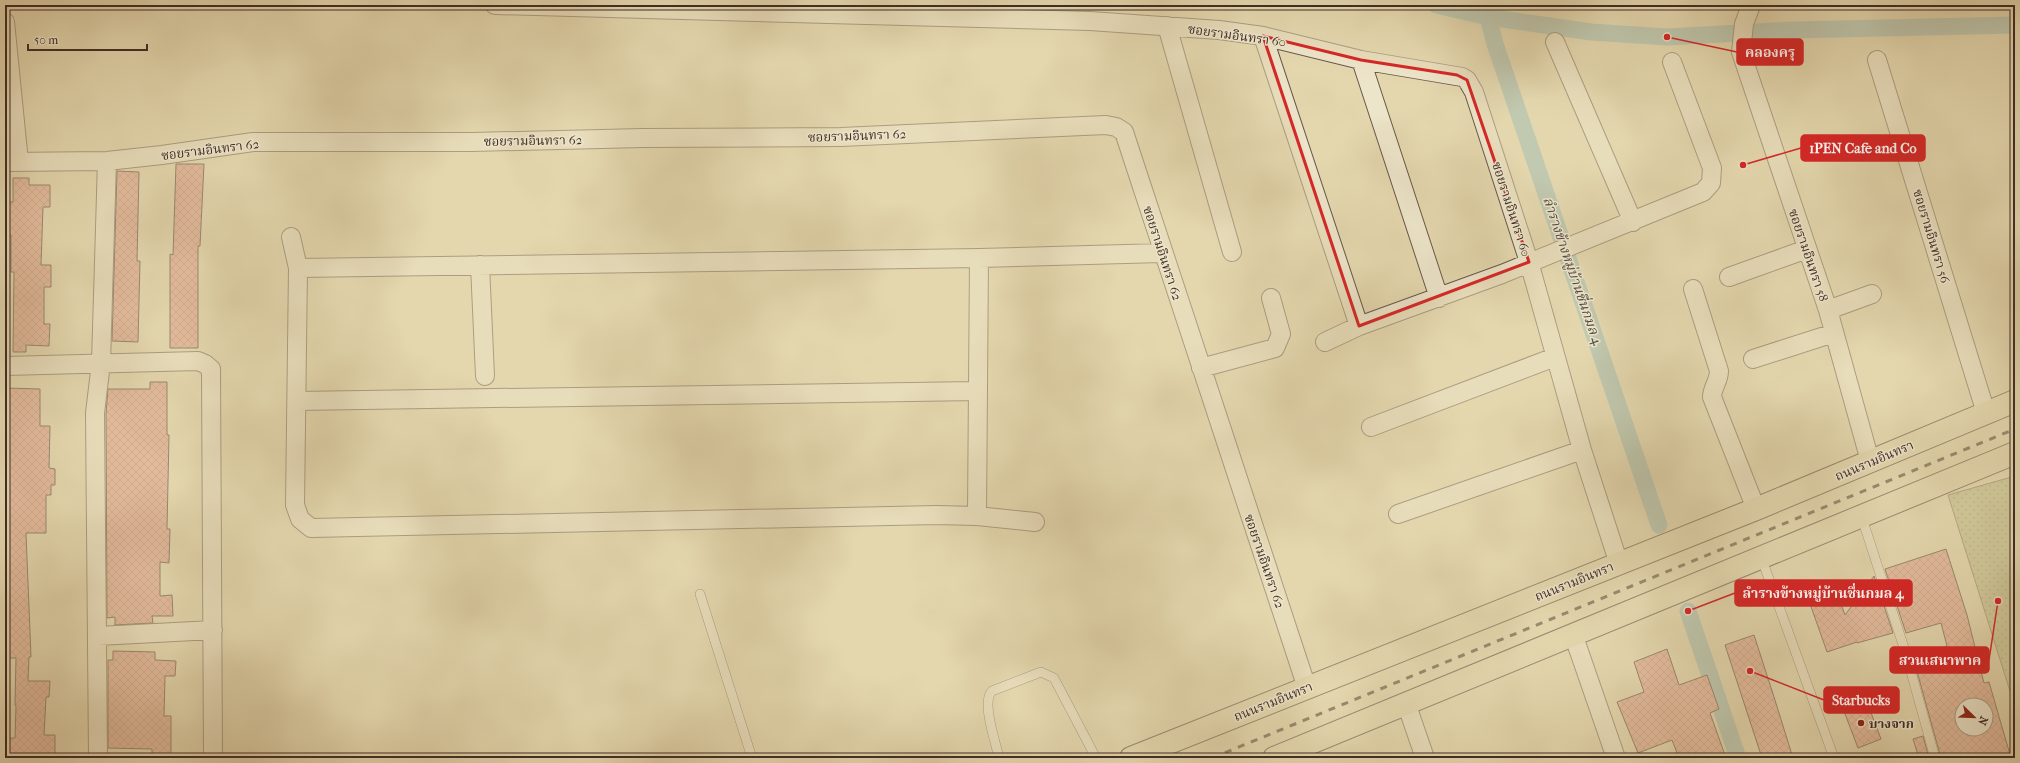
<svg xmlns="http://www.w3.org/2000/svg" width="2020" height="763" viewBox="0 0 2020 763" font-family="'IM FELL French Canon','Noto Serif Thai',serif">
	<defs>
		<pattern id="park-dots" width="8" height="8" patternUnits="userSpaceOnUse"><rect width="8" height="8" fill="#bcbc85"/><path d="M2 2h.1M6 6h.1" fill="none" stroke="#9a996d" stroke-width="1.8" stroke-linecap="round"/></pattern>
		<pattern id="building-cross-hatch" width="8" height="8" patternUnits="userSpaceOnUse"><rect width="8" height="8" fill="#e49c88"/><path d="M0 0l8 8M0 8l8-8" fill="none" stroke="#ba806f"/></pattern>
	</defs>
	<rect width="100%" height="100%" fill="#e4d7ae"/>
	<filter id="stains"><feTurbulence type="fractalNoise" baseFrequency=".005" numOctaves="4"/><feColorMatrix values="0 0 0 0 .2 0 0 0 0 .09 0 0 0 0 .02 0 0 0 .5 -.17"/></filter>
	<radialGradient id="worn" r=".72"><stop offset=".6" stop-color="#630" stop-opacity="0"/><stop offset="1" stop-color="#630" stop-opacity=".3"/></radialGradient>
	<path fill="url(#park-dots)" stroke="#7e7456" d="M2015,476V707L1948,495Z"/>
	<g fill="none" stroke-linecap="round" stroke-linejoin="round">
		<path stroke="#97b8b2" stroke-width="17" d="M1436,5L1488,17L1591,32L1667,37L1794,30L2015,25
			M1488,17L1495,44L1659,525
			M1688,611L1738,758"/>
	</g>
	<path fill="url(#building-cross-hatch)" stroke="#402d26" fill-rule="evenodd" d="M176,164H204L200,246H198V348H170V254L173,255Z
		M117,171L139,172L137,261H140L138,342L112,341Z
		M13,178H29V185H50V207H43L41,265H51V287H44V324H50L49,346L26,345V352H13L14,272H11V235H8V202H13Z
		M150,382H167V435H169L167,529H170L169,563L160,562V596L172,595L173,616H152L153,623L115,625V617L107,618L106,414L108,389H150Z
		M5,388L40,389V426H50L49,468L55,469V485H51V495H46V533H26L31,657H29L28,681H50L49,697H46L44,735H55V758H5V738H15L16,706L15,705L16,658H6Z
		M1946,549L1967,615L1984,683L1989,682L2011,758H1941L1913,657L1947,646L1941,623L1906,633L1885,569ZM1962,705H1986V729H1962Z
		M1874,576L1893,633L1857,643V642L1827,652L1808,598L1836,590L1845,615Z
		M1754,635L1774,697L1793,758H1762L1725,645Z
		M1667,649L1679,685L1707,675L1719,709L1710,713L1726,758H1679L1672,740L1638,753L1617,702L1644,692L1634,662Z
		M113,651L155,652V660L176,661L175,676H165L164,716H171V754L152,755V749L108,748V660H113Z
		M1865,697L1881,739L1858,748L1842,706Z
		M1923,736L1929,758H1919L1913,739Z"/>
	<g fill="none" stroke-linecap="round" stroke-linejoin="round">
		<g stroke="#695848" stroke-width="10">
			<path id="service" d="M1861,515L1906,654L1935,758
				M1761,557L1834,758
				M700,594L752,758
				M999,758C996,743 981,702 992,691L1041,672L1054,678L1096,758"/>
		</g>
		<g stroke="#695848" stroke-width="20">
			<path id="minor" d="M495,5L1090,21L1219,30L1263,36L1361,60L1462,77L1467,80L1474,92L1529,262L1582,450L1619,564
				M1751,5L1744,24L1741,52L1828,310L1870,461
				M5,22L19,162
				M1167,26L1232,252
				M1263,36L1359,326
				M1555,42L1633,222
				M1361,60L1439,298
				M1877,60L1986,413
				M5,162L107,161L162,155L253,142H472L643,138L841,137L1106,125L1116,127L1124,132L1307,688
				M291,237L298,268L295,505L300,519L311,528L937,515L977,516L1035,522
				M480,265L485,376
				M298,268L979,258L1162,253
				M1729,277L1807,249
				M1693,289L1719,371C1719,381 1712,388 1712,397L1756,509
				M1828,310L1872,294
				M1325,342L1359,326L1502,274L1703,192L1711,183L1712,168L1672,62
				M1753,359L1834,333
				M5,366L198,361L205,364L211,369L213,758
				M1201,368L1275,348L1281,334L1271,298
				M297,401L978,391
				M1371,427L1555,357
				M1398,514L1582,450
				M977,516L979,258
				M1573,634L1616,758
				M98,636L213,630
				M1406,703L1425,758
				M98,758L95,413L101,363L107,161"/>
		</g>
		<g stroke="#402d26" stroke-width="24">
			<path id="primary" d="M1131,758L1756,509L2015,401
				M1274,758L2015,453"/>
		</g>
		<use href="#service" stroke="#ede5ca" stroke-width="9"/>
		<use href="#minor" stroke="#ede5ca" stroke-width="18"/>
		<use href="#primary" stroke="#e4d7ae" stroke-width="22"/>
		<path stroke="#402d26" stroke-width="3" stroke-dasharray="7 7" stroke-linecap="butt" d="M1212,758L2015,429"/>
	</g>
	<path d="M0 0H2020V763H0ZM1263,36L1361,60L1457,75L1467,80L1529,262L1359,326Z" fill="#e4d7ae" fill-opacity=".55" fill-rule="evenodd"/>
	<path fill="none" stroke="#d62828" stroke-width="3" stroke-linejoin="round" d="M1263,36L1361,60L1457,75L1467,80L1529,262L1359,326Z"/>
	<circle fill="#8f2418" stroke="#ede5ca" stroke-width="1.5" cx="1861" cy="723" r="4"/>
	<g text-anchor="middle" stroke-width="3" stroke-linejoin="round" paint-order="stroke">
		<g font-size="13" fill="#402d26" stroke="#ede5ca">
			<text transform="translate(1237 35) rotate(8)" y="5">ซอยรามอินทรา 60</text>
			<text transform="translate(857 135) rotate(-2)" y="5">ซอยรามอินทรา 62</text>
			<text transform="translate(533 140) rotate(-1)" y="5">ซอยรามอินทรา 62</text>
			<text transform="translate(210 149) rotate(-7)" y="5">ซอยรามอินทรา 62</text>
			<text transform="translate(1512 209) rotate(72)" y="5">ซอยรามอินทรา 60</text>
			<text transform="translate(1932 236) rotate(73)" y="5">ซอยรามอินทรา 56</text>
			<text transform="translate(1163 253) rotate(72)" y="5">ซอยรามอินทรา 62</text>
			<text transform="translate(1809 255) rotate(71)" y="5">ซอยรามอินทรา 58</text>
			<text transform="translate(1874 460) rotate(-23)" y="5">ถนนรามอินทรา</text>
			<text transform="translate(1265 561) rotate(71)" y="5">ซอยรามอินทรา 62</text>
			<text transform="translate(1574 581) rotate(-22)" y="5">ถนนรามอินทรา</text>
			<text transform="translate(1273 701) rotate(-22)" y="5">ถนนรามอินทรา</text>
		</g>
		<g font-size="13" font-weight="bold" fill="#402d26" stroke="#ede5ca" text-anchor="start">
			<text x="1869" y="728">บางจาก</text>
		</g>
		<g font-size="14" font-style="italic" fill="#514942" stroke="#ede5ca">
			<text transform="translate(1573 271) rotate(71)" y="5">ลำรางข้างหมู่บ้านชื่นกมล 4</text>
		</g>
	</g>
	<path fill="none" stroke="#d62828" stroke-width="1.5" d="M1667 37L1737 52M1743 165L1801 148M1688 611L1735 593M1998 601L1989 660M1750 671L1824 700"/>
	<g fill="#d62828" stroke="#ede5ca" stroke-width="1.5">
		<circle cx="1667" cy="37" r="4"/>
		<circle cx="1743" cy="165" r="4"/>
		<circle cx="1688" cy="611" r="4"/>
		<circle cx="1998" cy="601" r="4"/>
		<circle cx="1750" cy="671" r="4"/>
	</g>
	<g fill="#d62828" stroke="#d62828" stroke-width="1.5">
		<rect x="1737" y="39" width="66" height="26" rx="4"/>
		<rect x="1801" y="135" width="124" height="26" rx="4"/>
		<rect x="1735" y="580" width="177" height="26" rx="4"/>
		<rect x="1890" y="647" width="99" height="26" rx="4"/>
		<rect x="1824" y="687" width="75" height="26" rx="4"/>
	</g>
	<g font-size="14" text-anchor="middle" font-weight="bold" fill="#fff">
		<text x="1770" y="57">คลองครุ</text>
		<text x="1863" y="153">1PEN Cafe and Co</text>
		<text x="1823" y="598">ลำรางข้างหมู่บ้านชื่นกมล 4</text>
		<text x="1940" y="665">สวนเสนาพาค</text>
		<text x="1861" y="705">Starbucks</text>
	</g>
	<rect width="2020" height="763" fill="none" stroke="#e4d7ae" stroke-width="20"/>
	<rect x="6" y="6" width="2008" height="751" fill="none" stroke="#402d26" stroke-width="2"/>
	<rect x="10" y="10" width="2000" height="743" fill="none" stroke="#402d26"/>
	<g transform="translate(1974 717) rotate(113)"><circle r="19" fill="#ede5ca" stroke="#a89b88"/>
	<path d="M0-3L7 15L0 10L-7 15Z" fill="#8f2418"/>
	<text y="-6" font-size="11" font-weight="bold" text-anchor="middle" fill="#402d26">N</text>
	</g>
	<path d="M28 44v6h119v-6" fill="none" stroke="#402d26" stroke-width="2"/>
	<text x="34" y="44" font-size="12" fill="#402d26" stroke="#ede5ca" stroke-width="3" paint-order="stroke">50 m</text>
	<rect width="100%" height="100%" filter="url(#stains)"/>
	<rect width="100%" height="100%" fill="url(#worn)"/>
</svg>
